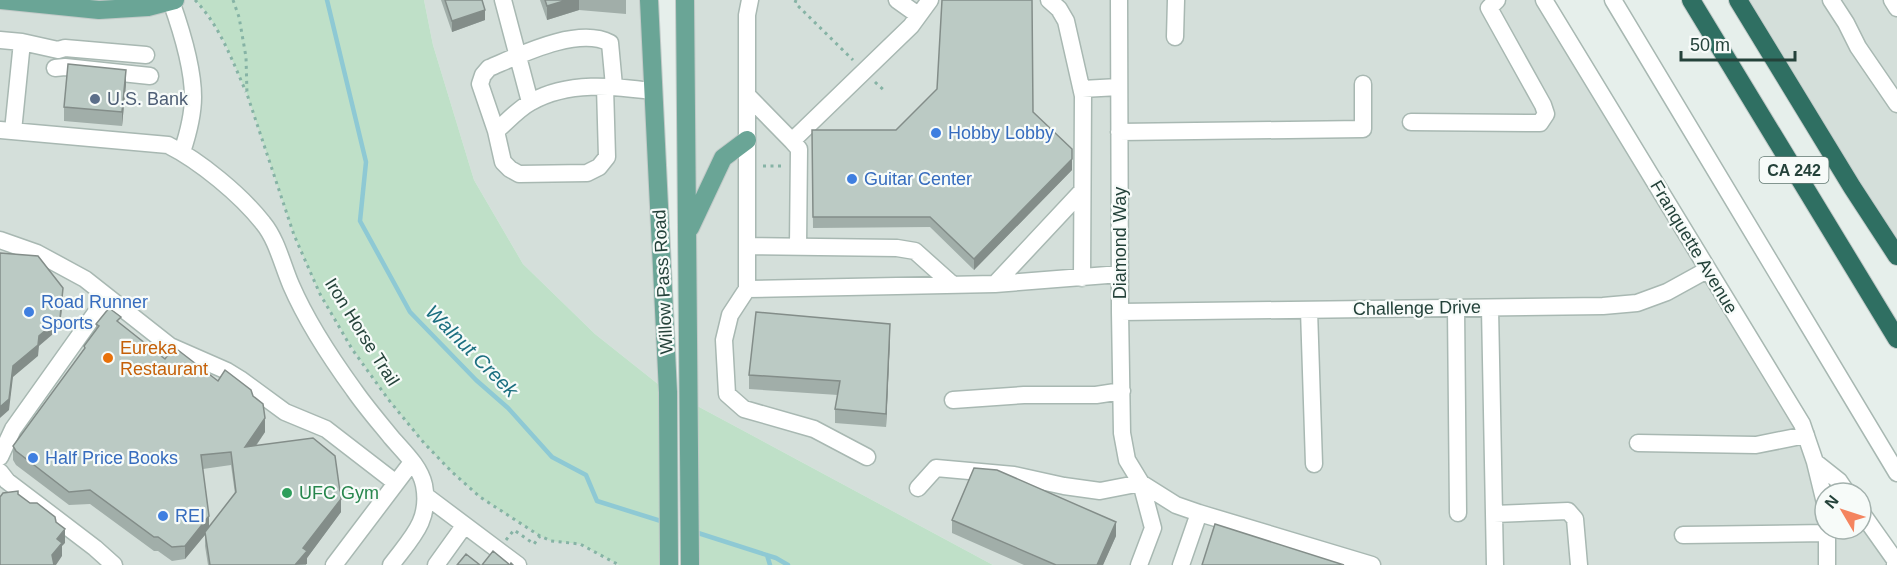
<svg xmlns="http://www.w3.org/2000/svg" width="1897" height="565" viewBox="0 0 1897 565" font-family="Helvetica,sans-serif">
	<rect width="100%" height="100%" fill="#e6efeb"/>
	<path fill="#d4dfda" d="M0,0L99,10L175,0H195L208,14L224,41L247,94L294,235L320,294L353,349L580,544L619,565H0Z
		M424,0H649L668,392L595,334L523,264L474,180L433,45Z
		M695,0H1544L1815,461L1847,493H1825V529H1861V512L1897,565H993L688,401L687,31Z
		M1740,0H1897V255Z"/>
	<path fill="#bfe0c8" d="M195,0H424L433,45L474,180L523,264L595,334L668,392L669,565H619L580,544L551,541L540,536L480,497L452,472L424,443L388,399L353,349L320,294L294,235L247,94L224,41L208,14Z
		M688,401L993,565H690Z"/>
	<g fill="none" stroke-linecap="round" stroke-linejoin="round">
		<path stroke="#8ec9d4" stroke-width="4.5" d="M327,0L366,162L360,221L410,312L476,380L508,408L552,457L586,475L597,501L664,522
			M695,532L776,558L788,565
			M767,555L770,565"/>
		<g stroke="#a8b8b2" stroke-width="19">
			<path id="minor" d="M503,0L530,102
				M750,0L747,15V95L792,141L799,149L798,246
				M897,0L918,15
				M1049,0L1059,9L1066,21L1083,96L1082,278
				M1544,0L1802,424L1815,462L1825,503
				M1613,0L1897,473
				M1831,0L1846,23L1858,47L1897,104
				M1892,0L1897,8
				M171,1C181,29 193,67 193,97C193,116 188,134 182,152
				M1175,37L1176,0
				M0,40L22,42
				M55,68L65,67L150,76
				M605,87L607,157L599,167L587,173L519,174L510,169L503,162L496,131L480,84L483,75L489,68C520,55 578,26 610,43L614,86
				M1082,89L1119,87
				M747,95V289L730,315L724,340L727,394L744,409L814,429L867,457
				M1411,122L1540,123L1546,114L1543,105L1489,8L1497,0
				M0,130L168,145C200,161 241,195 263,223C277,240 282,264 291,285C307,322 330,357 354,390C365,406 378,421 391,437C402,450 420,466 424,485C431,521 411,538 391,565
				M13,131L22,42L58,50L65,48L146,55
				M496,131C507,122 518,109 531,102C568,81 613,86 653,91
				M1119,132L1363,129V84
				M792,141L911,26L930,0
				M0,240L37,253L85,279L170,346L227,371L240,379L285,412L326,429L396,483
				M748,246L897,248L915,251L953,285
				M995,284L1082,191
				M747,289L995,284L1120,274
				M1456,308L1458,513
				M1490,308L1495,565
				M1309,310L1314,464
				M1120,312L1603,306L1637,303L1667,292L1707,270
				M953,400L1024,395H1096L1122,391
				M1638,443L1756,445L1806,435
				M0,457L13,429L107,297
				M1815,462L1839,481L1847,493
				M0,472L7,481L95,548L114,565
				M918,488L936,468L1014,475L1064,486L1100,491L1141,483L1127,460L1122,433L1120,312L1119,0
				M426,496L518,565
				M1861,512L1895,560V565
				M1494,514L1568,511L1575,519L1579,565
				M1827,529V565
				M1683,535L1827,533
				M334,565L412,462
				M436,565L464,526
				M1139,565L1153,528L1141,483L1176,505L1199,513
				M1181,565L1199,513L1372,565"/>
		</g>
		<g stroke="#c2cac8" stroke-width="20">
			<path id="major" d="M0,0L99,10L148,7L175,0
				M649,0L668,392L669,565
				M685,0L690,565
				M690,228L723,158L747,140"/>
		</g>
		<g stroke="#c2cac8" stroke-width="20">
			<path id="highway" d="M1691,0L1897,339
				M1738,0L1852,187L1897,256"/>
		</g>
		<path stroke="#86b3a5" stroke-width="3" stroke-dasharray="3 4.5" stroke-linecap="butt" d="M195,0C220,26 232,60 246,92
			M233,0L239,17L246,57L247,94L294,235L320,294L352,349L388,399L424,443L452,472L480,497L540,536L551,541L580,544L619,565
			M796,0L795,3L853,60
			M875,82L886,92
			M763,166H783
			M506,540L514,530L534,544L540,536"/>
		<use href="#minor" stroke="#fff" stroke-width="16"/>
		<use href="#major" stroke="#6aa596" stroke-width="18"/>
		<use href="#highway" stroke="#2f6f62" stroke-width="18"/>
	</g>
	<path fill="#a1aea9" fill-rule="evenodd" d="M441,0H482L485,20L452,32Z
		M540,0H626V14L579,10L547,20Z
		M126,84L122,126L64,121V107Z
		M1033,112L1072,149V170L974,270L930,227L813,228L812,130H896Z
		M96,324H121L165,359L265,432L256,446L341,512L307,558L306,565H208L205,546V535L185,559L172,561L158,551H154L90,504L69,505L16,465L13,460V446L84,350V346L96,329ZM231,465L235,494L209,527L203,469Z
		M890,338L886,427L835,423V409L838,395L749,389V375Z
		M952,520L1116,536L1103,565H1024L952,533Z"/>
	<path fill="#838d89" d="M567,0H579V10L547,20V6Z
		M485,10V20L452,32V21Z
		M126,70V84L122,126V112Z
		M1072,159V170L974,270V259Z
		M63,288V298L60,328L39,346L38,356L13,377L9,410L0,418V407L13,366L39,336Z
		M890,324V338L886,427V414Z
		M265,418V432L245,461V447Z
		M341,499V512L307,558V564L295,565L303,548Z
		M209,516V530L185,559V546Z
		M1116,522V536L1103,565H1097Z
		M65,529V543L62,546V556L56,565H52V555L57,539Z"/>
	<path fill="#bbcac4" stroke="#838d89" stroke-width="1.5" d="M445,0H482L485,10L452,21Z
		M545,0H567L547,6Z
		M942,0H1032L1033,112L1072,149V159L974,259L930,217H813L812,130H896L937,89Z
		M68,64L126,70L122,112L64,107Z
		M0,253L38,256L63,288L60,318L39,336L38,345L13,366L9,399L0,407Z
		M109,308L121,317L117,321L165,359L174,347L218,381L225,370L251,390L253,396L263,404L265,418L245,447L313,438L335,456L341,499L303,548L307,551L295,565H210L205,532L236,492L231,452L201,455L209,516L185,546L172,547L158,537H154L90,490L69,492L16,451L13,446L85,348L84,346L99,326L96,324Z
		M756,312L890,324L886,414L835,409L840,381L749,375Z
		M974,468L997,470L1116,522L1097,565H1056L952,520Z
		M18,491V494L30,503H37L55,517L56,522L65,529L57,539L62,543L52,555L54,565H0V497L3,493Z
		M1215,524L1344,565H1202Z
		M493,551L510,565L511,563L513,565H482Z
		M466,554L480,565H457Z"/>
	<circle fill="#5c6f8a" stroke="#f7fbf9" stroke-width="2" cx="95" cy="99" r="6"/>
	<g fill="#3f7fe0" stroke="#f7fbf9" stroke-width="2">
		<circle cx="936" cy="133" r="6"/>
		<circle cx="852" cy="179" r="6"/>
		<circle cx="29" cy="312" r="6"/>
		<circle cx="33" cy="458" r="6"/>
		<circle cx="163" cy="516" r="6"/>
	</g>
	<circle fill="#e8710a" stroke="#f7fbf9" stroke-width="2" cx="108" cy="358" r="6"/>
	<circle fill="#2e9e5b" stroke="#f7fbf9" stroke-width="2" cx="287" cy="493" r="6"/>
	<g text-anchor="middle" stroke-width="4.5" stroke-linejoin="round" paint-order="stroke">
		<rect fill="#f7fbf9" stroke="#637a73" stroke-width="1.5" x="1759.5" y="157" width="69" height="26" rx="4.5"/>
		<g font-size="16" font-weight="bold" fill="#24423a">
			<text x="1794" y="176">CA 242</text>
		</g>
		<g font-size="18" fill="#4e5e75" stroke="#f7fbf9" text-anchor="start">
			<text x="107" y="105">U.S. Bank</text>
		</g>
		<g font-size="18" fill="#366cbe" stroke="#f7fbf9" text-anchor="start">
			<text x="948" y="139">Hobby Lobby</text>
			<text x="864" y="185">Guitar Center</text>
			<text x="41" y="308">Road Runner<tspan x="41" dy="21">Sports</tspan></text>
			<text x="45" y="464">Half Price Books</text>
			<text x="175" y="522">REI</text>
		</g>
		<g font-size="18" fill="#24423a" stroke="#f7fbf9">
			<text transform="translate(1120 243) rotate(-90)" y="6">Diamond Way</text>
			<text transform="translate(1694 247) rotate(59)" y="6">Franquette Avenue</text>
			<text transform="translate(663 282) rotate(-93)" y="6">Willow Pass Road</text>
			<text transform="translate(1417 308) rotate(-1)" y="6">Challenge Drive</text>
			<text transform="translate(362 332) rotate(58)" y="6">Iron Horse Trail</text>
		</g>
		<g font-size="18" fill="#c56008" stroke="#f7fbf9" text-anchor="start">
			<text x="120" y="354">Eureka<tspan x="120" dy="21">Restaurant</tspan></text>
		</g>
		<g font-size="18" fill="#27864d" stroke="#f7fbf9" text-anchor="start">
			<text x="299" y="499">UFC Gym</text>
		</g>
		<g font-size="20" font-style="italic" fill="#1c6f80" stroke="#f7fbf9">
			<text transform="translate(472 351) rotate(45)" y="7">Walnut Creek</text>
		</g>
	</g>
	<g transform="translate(1843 511) rotate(309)"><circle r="28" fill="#f7fbf9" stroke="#a3b1ad" stroke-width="1.5"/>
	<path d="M0-4.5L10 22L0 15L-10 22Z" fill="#f4845f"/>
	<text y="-9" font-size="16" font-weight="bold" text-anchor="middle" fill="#24423a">N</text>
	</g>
	<path d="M1681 51v9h114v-9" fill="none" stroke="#24423a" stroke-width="3"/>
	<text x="1690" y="51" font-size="18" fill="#24423a" stroke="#f7fbf9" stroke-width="4.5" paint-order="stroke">50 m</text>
</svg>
